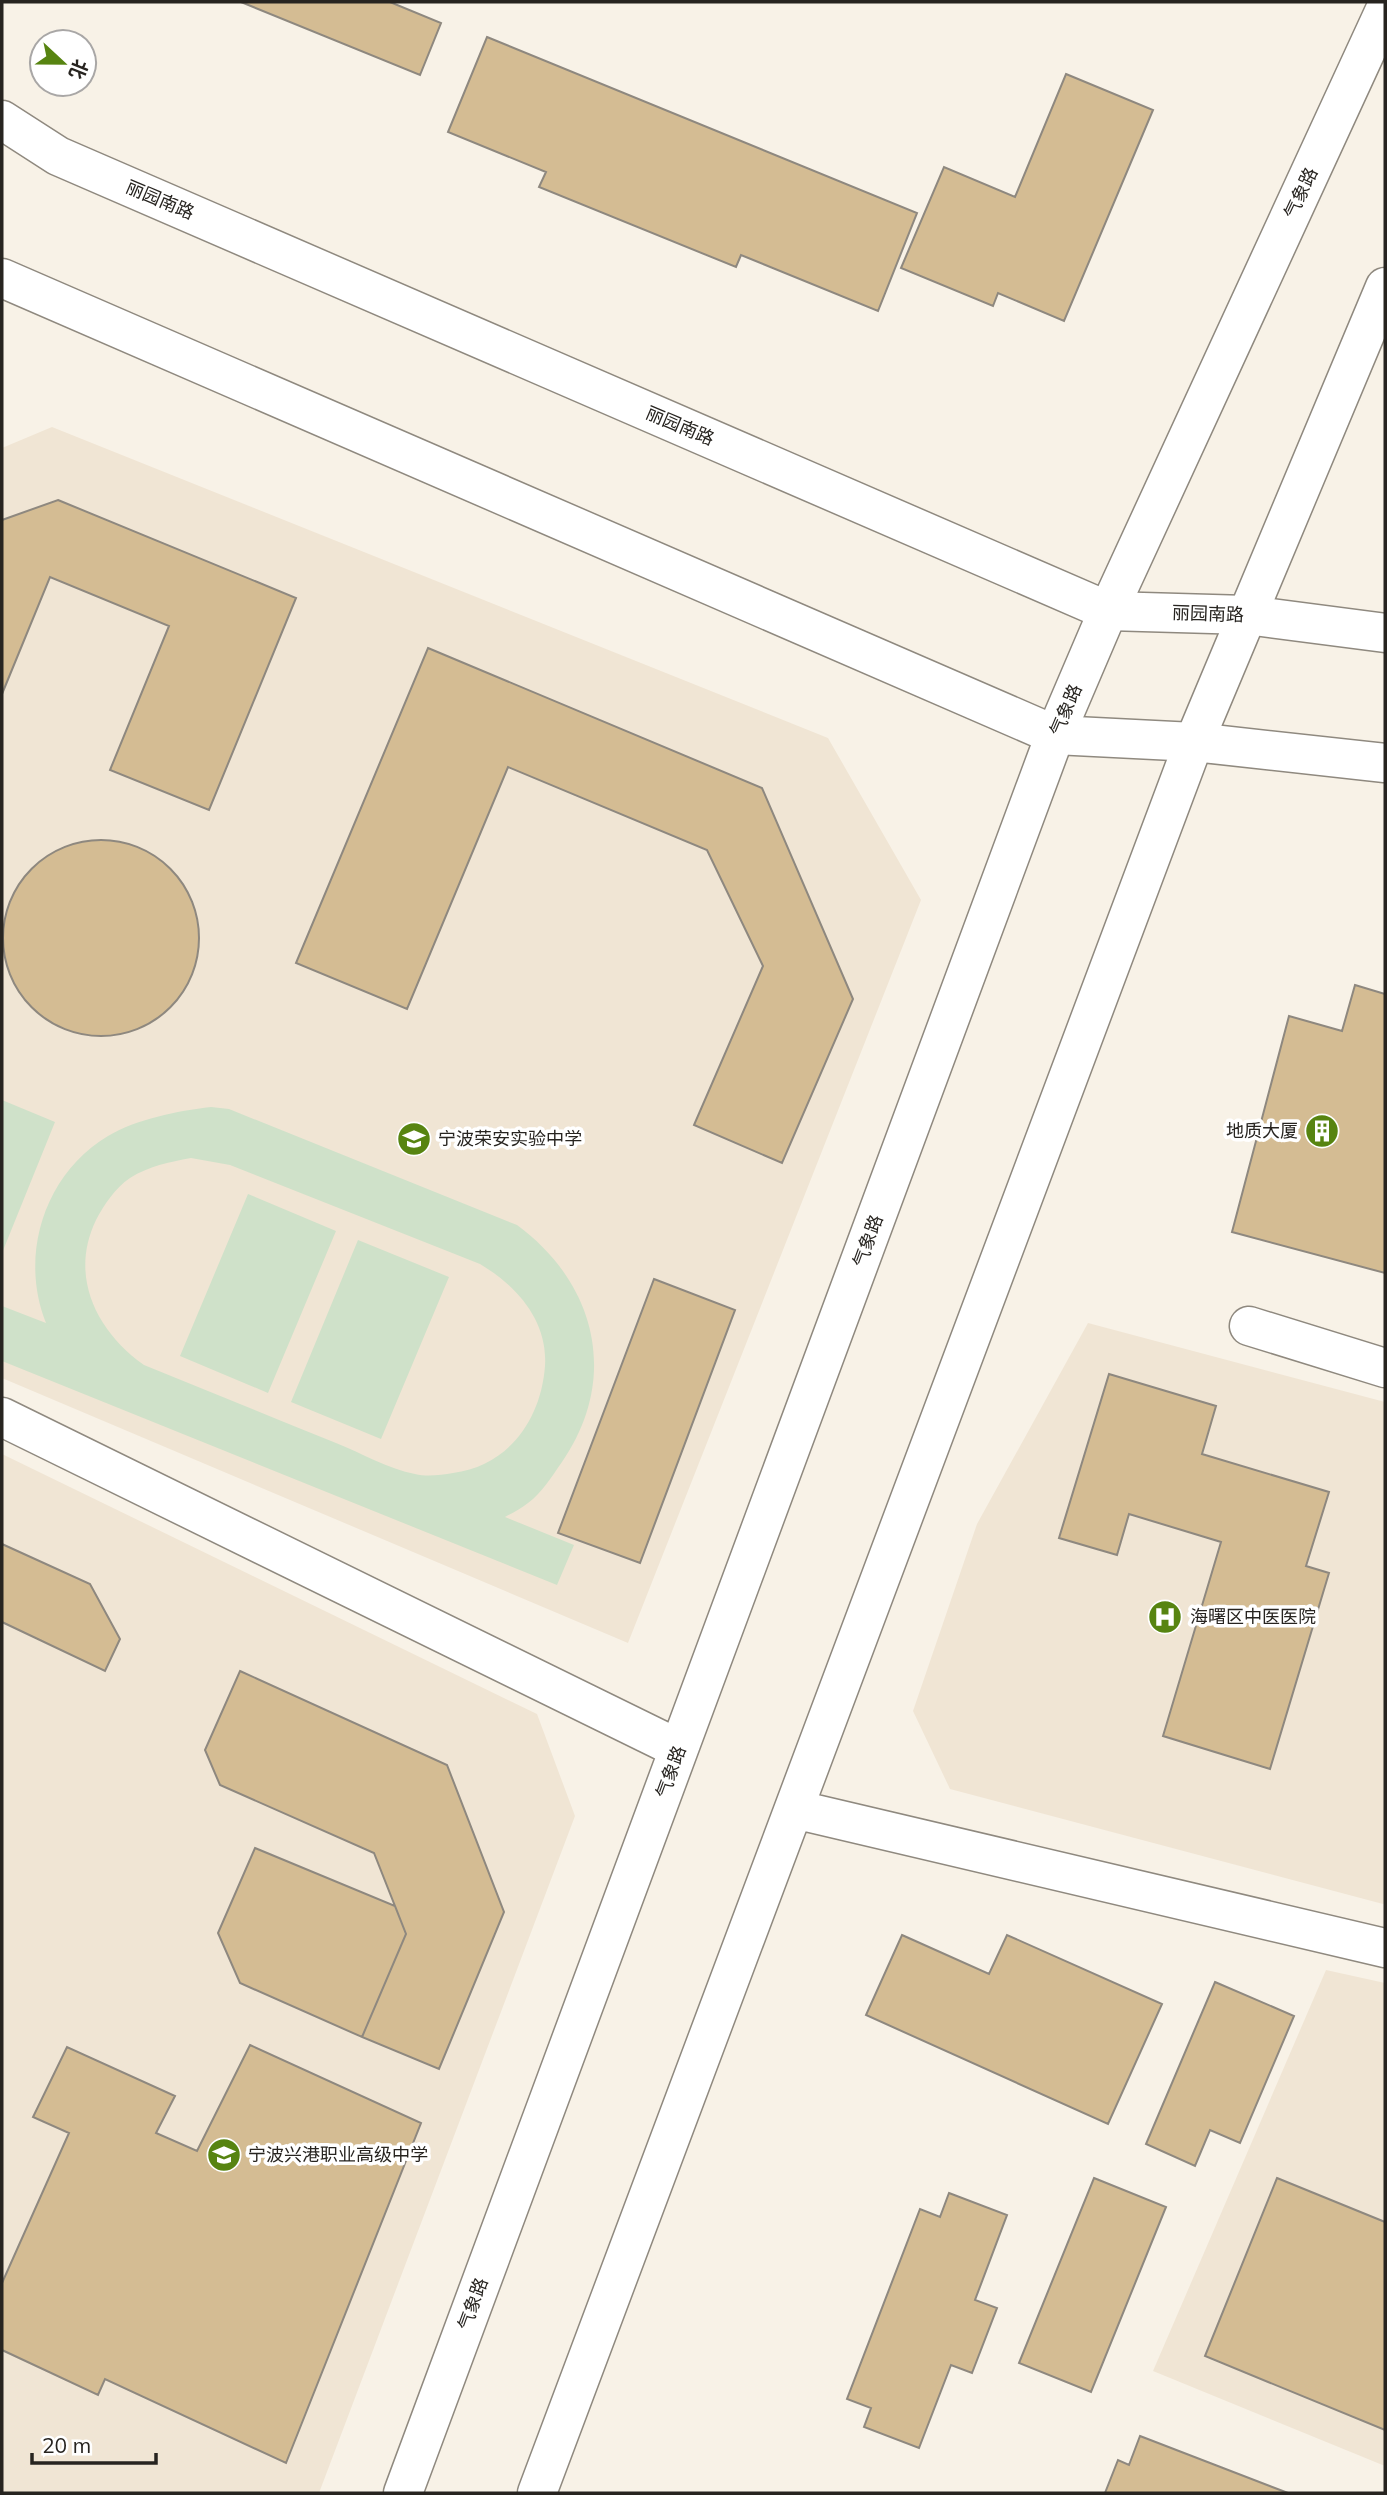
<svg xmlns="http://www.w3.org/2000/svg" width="1387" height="2495" viewBox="0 0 1387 2495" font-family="Mulish,'Noto Sans SC',sans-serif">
	<rect width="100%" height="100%" fill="#f8f2e7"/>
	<path fill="#f0e5d4" d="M52,427L828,738L921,900L628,1643L2,1378V448Z
		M1088,1323L1385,1402V1903L1383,1904L950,1789L913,1711L977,1524Z
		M2,1454L537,1714L575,1816L319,2493H2Z
		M1326,1970L1385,1983V2466L1153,2371Z"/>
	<path fill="#cfe1c9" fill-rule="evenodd" d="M2,1100L55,1122L2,1253Z
		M211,1107L229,1109L517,1225C596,1283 620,1378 562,1462C552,1476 542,1493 528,1503C521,1509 512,1513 505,1517L574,1545L557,1585L2,1361V1306L46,1323C19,1256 44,1174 108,1136C137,1119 177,1111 211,1107ZM191,1158L230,1165L480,1264C517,1286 548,1321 545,1366C541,1420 508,1466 453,1473C441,1475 427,1477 415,1474C389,1469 361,1453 336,1443C272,1417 208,1391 144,1365C96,1331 69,1276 96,1220C104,1205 115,1188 130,1178C149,1166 169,1162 191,1158Z
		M248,1194L336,1231L268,1393L180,1356Z
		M358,1240L449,1277L381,1439L291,1402Z"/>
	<path fill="#d4bc93" stroke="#8e887f" stroke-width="2" d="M241,2H390L441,23L420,75Z
		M487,37L917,213L878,311L741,255L736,267L539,187L546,172L448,132Z
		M1066,74L1153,110L1064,321L998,293L993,306L901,268L944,167L1015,197Z
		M58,500L296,598L209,810L110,770L169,626L50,577L2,694V520Z
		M428,648L762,788L853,999L782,1163L694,1125L763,966L707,850L508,767L407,1009L296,963Z
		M3 938a98 98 0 1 1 196 0a98 98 0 1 1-196 0Z
		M1355,985L1385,994V1273L1232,1232L1289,1016L1342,1031Z
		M654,1279L735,1310L640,1563L558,1533Z
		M1109,1374L1216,1406L1202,1454L1329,1492L1306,1566L1329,1573L1270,1769L1163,1736L1221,1542L1129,1514L1117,1555L1059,1538Z
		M2,1544L90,1584L120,1639L105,1671L2,1622Z
		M240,1671L447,1765L504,1912L439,2069L362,2037L406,1934L374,1853L220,1785L205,1750Z
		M255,1848L395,1906L406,1934L362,2037L240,1983L218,1933Z
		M902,1935L989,1974L1007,1935L1162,2004L1108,2124L866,2015Z
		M1215,1982L1294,2016L1240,2143L1210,2130L1195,2166L1146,2144Z
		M250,2045L421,2123L286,2463L105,2379L98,2395L2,2350V2283L69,2133L33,2117L67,2047L175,2096L156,2133L197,2151Z
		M1094,2178L1166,2207L1091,2392L1019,2363Z
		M1277,2178L1385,2222V2430L1205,2356Z
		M949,2193L1007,2215L975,2300L997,2308L972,2373L951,2365L919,2448L864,2427L871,2408L847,2399L920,2209L940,2217Z
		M1140,2436L1288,2493H1105L1118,2460L1129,2465Z"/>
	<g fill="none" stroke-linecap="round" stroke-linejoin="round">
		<g stroke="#8f897f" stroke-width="41">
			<path id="minor" d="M1249,1326L1385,1368
				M2,1417L679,1749
				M794,1809L1385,1948
				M403,2493L1055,735L1108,611L1385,10
				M537,2493L1194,742L1385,287"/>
		</g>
		<g stroke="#8f897f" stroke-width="41">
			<path id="major" d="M2,120L58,156L1108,611L1247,615L1385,633
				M2,278L1055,735L1194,742L1385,763"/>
		</g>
		<use href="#minor" stroke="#fff" stroke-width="38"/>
		<use href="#major" stroke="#fff" stroke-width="38"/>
	</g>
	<defs>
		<g id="building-disc" transform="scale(1.75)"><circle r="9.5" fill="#578411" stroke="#fff"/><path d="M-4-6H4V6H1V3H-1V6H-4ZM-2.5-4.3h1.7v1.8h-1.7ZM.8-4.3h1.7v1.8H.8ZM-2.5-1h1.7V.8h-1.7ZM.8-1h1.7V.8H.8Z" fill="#fff"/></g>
		<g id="school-disc" transform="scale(1.75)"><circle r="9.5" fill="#578411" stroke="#fff"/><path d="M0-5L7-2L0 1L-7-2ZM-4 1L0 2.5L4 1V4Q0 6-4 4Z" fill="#fff"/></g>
		<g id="hospital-disc" transform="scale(1.75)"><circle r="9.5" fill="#578411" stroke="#fff"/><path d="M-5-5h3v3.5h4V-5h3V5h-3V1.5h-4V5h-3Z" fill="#fff"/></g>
	</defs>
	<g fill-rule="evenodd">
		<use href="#building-disc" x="1322" y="1131"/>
		<use href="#school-disc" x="414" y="1139"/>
		<use href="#hospital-disc" x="1165" y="1617"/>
		<use href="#school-disc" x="224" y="2155"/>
	</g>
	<g text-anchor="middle" stroke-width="7" stroke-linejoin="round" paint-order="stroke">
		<g font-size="18" fill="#272420" stroke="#fff">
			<text transform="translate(1301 193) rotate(-65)" y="6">气象路</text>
			<text transform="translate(160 200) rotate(23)" y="6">丽园南路</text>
			<text transform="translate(680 426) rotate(23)" y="6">丽园南路</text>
			<text transform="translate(1208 614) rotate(2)" y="6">丽园南路</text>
			<text transform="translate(1066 710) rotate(-67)" y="6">气象路</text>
			<text transform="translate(868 1241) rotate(-70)" y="6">气象路</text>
			<text transform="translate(671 1772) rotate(-70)" y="6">气象路</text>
			<text transform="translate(473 2304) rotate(-70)" y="6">气象路</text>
		</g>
		<g font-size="18" fill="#272420" stroke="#fff" text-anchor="start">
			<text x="1298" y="1137" text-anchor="end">地质大厦</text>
			<text x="438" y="1145">宁波荣安实验中学</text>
			<text x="1190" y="1623">海曙区中医医院</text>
			<text x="248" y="2161">宁波兴港职业高级中学</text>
		</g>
	</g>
	<rect width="1387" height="2495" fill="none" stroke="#272420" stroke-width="7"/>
	<g transform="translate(63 63) rotate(112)"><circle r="33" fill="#ffffff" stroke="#a9a7a6" stroke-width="2"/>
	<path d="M0-5L12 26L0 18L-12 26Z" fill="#578411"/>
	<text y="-10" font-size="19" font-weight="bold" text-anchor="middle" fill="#272420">北</text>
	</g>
	<path d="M32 2453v10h124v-10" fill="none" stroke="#272420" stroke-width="3.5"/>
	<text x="42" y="2453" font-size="21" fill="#272420" stroke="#ffffff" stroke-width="5" paint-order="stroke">20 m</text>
</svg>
